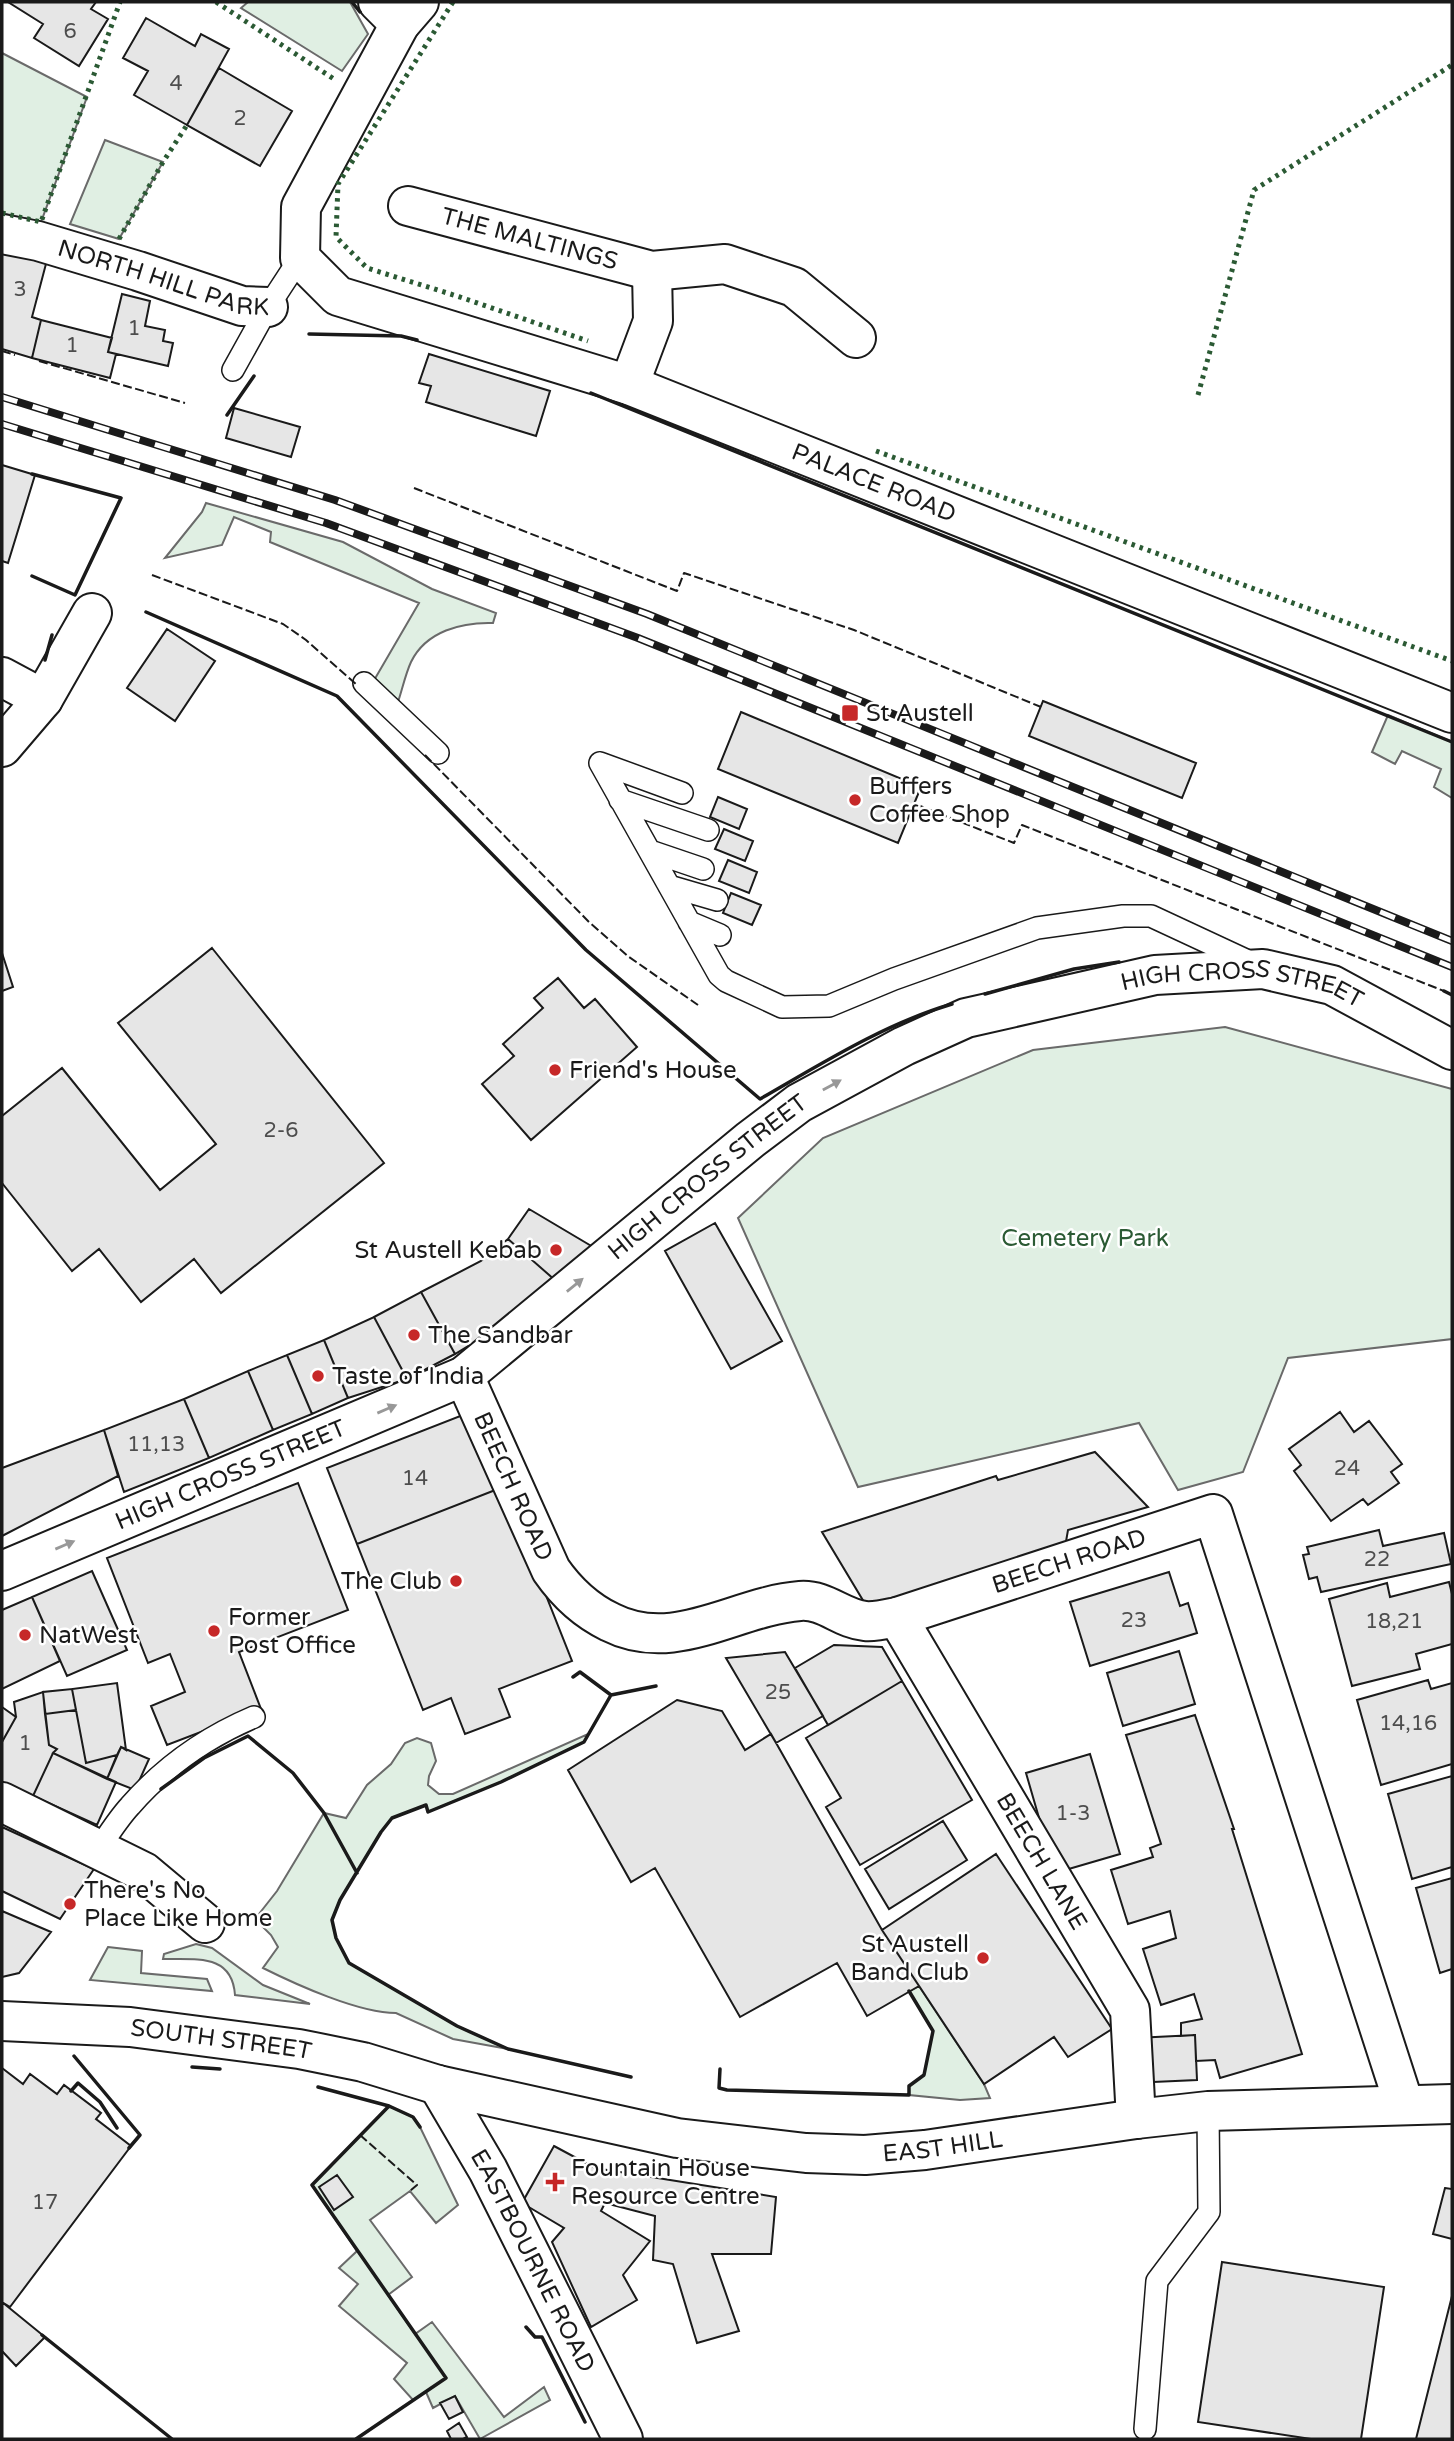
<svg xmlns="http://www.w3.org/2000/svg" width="1454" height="2441" viewBox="0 0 1454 2441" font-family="'Varela Round',sans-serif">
	<rect width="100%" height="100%" fill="#fff"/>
	<path fill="#e0efe3" stroke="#6a6a6a" stroke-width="2" d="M248,2H350L368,34L342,71L241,8Z
		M2,53L87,97L41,222L2,213Z
		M105,140L163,162L119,239L70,224Z
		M206,503L343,542L432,589L496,613L493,623C462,622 426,631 411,662C405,675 402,691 397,705L373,682L419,603L270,542L271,532L234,517L222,545L165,558L202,512Z
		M1388,715L1452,742V798L1434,787L1441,769L1402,751L1395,764L1372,752Z
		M1225,1027L1452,1089V1339L1288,1358L1243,1472L1178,1490L1139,1423L858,1487L738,1218L823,1138L1033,1050Z
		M588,1734L584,1742L501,1782L428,1812L426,1805L392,1818L381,1832L340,1900L332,1920L336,1938L349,1963L457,2026L508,2049L453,2039L396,2013C359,2013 297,1985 263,1968L278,1947L271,1935L255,1919L277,1891L324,1813L346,1818L367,1785L391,1764L405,1743L417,1738L431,1743L436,1761L429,1776L428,1785L439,1794H453Z
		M196,1944L212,1948L263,1985L310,2004L235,1995C232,1953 196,1960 163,1959L164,1954Z
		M108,1947L142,1951L141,1973L207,1979L212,1991L90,1980Z
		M919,1986L984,2084L990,2098L960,2100L909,2095V2086L924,2075L933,2031L909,1991Z
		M389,2106L413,2117L420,2127L458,2205L436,2223L410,2191L370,2220L412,2277L388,2295L415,2334L432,2322L504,2417L544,2387L550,2400L480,2439L455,2396L433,2408L426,2392L413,2400L394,2379L407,2363L339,2306L358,2284L339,2268L357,2251L312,2185Z"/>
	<path fill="#e6e6e6" stroke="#1a1a1a" stroke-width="2" d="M8,2H96L91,9L108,19L79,66L34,38L43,24Z
		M146,18L195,46L201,34L229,49L187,125L134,95L148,71L123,58Z
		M219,68L292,111L260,166L187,125Z
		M2,248L47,260L32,317L41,320L32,358L2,349Z
		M122,294L150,301L145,326L165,330L163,341L173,343L168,366L108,352Z
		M41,320L112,338L108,352L116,354L110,378L32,358Z
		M429,354L550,391L536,436L426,402L431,386L419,383Z
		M234,408L300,427L291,457L226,438Z
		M2,465L35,475L8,563L2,561Z
		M167,629L215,661L175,721L127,688Z
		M1043,701L1196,763L1182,798L1029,736Z
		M741,712L921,787L898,843L718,769Z
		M718,797L747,809L739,829L710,817Z
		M724,829L753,841L745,861L715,849Z
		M728,860L757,872L749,893L719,881Z
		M731,893L761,905L752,925L723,913Z
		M212,948L384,1163L221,1293L194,1259L141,1302L99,1249L72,1271L2,1183V1116L62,1068L160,1190L216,1144L118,1023Z
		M2,953L13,987L2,991Z
		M558,978L584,1008L595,999L637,1047L531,1140L482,1084L514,1056L503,1044L543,1008L534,998Z
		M529,1209L593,1247L564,1288L508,1239Z
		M715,1223L782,1341L731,1369L665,1251Z
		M508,1239L564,1288L455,1354L421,1292L481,1261Z
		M421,1292L455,1354L407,1379L374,1317Z
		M374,1317L407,1379L348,1398L324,1340Z
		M324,1340L348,1398L312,1414L287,1355Z
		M287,1355L312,1414L273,1430L248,1371Z
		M248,1371L273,1430L209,1458L184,1399Z
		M184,1399L209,1458L124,1492L104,1430Z
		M473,1411L503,1487L357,1544L327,1468Z
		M1340,1412L1354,1432L1369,1421L1402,1464L1391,1472L1399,1483L1368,1505L1363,1499L1331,1521L1294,1471L1301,1465L1289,1449Z
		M104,1430L118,1476L2,1536V1468Z
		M1095,1452L1148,1507L1068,1530L1064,1553L870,1612L822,1532L996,1476L998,1480Z
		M298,1483L348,1610L239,1652L261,1709L167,1745L151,1706L185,1692L170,1654L148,1663L107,1558Z
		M503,1487L572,1661L499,1689L510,1717L465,1734L451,1698L423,1710L357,1544Z
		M1379,1530L1383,1546L1444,1533L1451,1564L1321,1592L1317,1577L1309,1579L1303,1555L1309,1554L1307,1547Z
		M92,1571L127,1650L67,1676L32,1597Z
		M1169,1572L1180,1606L1188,1603L1197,1633L1090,1666L1070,1602Z
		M1449,1582L1452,1594V1644L1416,1654L1420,1669L1352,1686L1329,1599L1387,1583L1390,1597Z
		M32,1597L60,1661L2,1689V1610Z
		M834,1645L882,1647L902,1681L828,1725L795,1668Z
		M1179,1651L1195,1704L1123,1726L1107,1673Z
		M785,1652L823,1716L776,1743L726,1658Z
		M1428,1680L1431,1689L1452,1683V1764L1381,1785L1357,1700Z
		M902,1681L972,1800L860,1865L826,1807L841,1798L806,1738Z
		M117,1683L126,1750L121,1747L117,1755L86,1763L72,1689Z
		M72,1689L76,1710L45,1714L43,1692Z
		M43,1692L49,1745L57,1749L53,1753L33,1796L2,1786V1742L16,1717L14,1702Z
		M677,1700L722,1711L745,1750L771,1734L882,1930L919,1986L867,2016L837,1963L740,2017L655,1868L631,1882L568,1770Z
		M2,1707L16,1717L2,1742Z
		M76,1710L86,1763L117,1755L107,1779L53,1753L57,1749L49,1745L45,1714Z
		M1195,1715L1234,1829H1232L1302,2054L1220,2078L1215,2060L1196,2061L1195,2035L1181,2036V2023L1202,2019L1194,1994L1161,2005L1143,1949L1176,1938L1170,1911L1128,1924L1111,1870L1153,1857L1150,1848L1161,1844L1126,1735Z
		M121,1747L149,1759L135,1790L107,1779Z
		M53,1753L116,1782L97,1825L33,1796Z
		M1090,1754L1120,1854L1055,1873L1026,1773Z
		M1452,1776V1867L1412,1879L1388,1794Z
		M943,1821L967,1860L889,1909L865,1869Z
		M2,1827L94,1869L60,1919L2,1891Z
		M996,1854L1112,2029L1068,2057L1054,2037L984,2084L882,1930Z
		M1452,1878V1969L1440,1973L1416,1888Z
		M2,1911L51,1932L19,1973L2,1977Z
		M1195,2035L1197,2080L1153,2082L1145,2079L1136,2038Z
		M2,2068L23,2084L30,2074L57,2094L64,2085L101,2113L96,2119L131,2146L10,2307L2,2302Z
		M554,2146L595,2168L776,2197L771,2254H712L739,2331L697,2343L673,2264L653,2260L655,2216L605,2203L601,2211L650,2241L623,2275L637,2300L591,2327L552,2242L564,2228L522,2203Z
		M337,2175L353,2197L334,2210L319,2187Z
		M1445,2188L1452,2189V2239L1433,2234Z
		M1222,2262L1384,2287L1361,2439H1311L1198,2422Z
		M1452,2296V2439H1416Z
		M2,2302L45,2337L16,2366L2,2351Z
		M455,2396L463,2412L449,2419L440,2403Z
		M459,2423L467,2437L463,2439H451L447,2431Z"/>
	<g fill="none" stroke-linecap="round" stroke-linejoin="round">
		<g stroke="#1a1a1a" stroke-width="24">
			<path id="service" d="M233,370L268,307L300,258
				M364,683L438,753
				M600,763L719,975L726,981L782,1007L829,1006L894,979L1037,928L1123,916H1151L1252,963
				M600,763L682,793
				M620,800L708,830
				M650,851L703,869
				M669,886L717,900
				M689,922L720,935
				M98,1850C108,1835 118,1819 130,1806C164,1767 207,1737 254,1717
				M1145,2429L1157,2281L1209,2212L1208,2111"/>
		</g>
		<g stroke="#1a1a1a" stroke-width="42">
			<g id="minor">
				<path d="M378,2L400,24"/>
				<path id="s1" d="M408,206L652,271L725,264L794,287L856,338"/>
				<path id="s2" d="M2,234L38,241L138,271L242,306L268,307"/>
				<path d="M629,385L653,321L652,271"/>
				<path d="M2,677L43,699"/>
				<path d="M2,747L43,699L92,613"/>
				<path id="s3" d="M464,1376L551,1570C567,1593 585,1610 610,1622C675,1655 735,1606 800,1601C825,1599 842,1619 865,1621C875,1622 887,1619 897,1617L1213,1514L1404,2104"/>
				<path id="s4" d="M2,1571L464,1376L750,1140L799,1103L904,1046L966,1018L1155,975L1263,969L1332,985L1452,1050"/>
				<path id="s5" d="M897,1617L1130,2010L1136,2119"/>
				<path d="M2,1802L144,1872L205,1923"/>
				<path id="s6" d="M438,2085L488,2170L623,2439"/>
			</g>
		</g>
		<g stroke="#1a1a1a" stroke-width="42">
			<g id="tertiary">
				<path id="s7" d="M419,2L400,24L301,207L300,258L338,296L629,385L1452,713"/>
				<path id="s8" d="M2,2021L130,2027L299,2049L363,2062L438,2085L677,2138L806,2153L865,2155L925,2150L1136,2119L1208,2111L1452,2104"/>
			</g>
		</g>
		<use href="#service" stroke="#fff" stroke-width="21"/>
		<use href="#minor" stroke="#fff" stroke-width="38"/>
		<use href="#tertiary" stroke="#fff" stroke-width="38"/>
		<g stroke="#1a1a1a" stroke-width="8">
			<path id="rail" d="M2,397L335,500L647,614L1452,941
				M2,424L326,523L638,638L1452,967"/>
		</g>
		<use href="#rail" stroke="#fff" stroke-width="5" stroke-dasharray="16" stroke-linecap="butt"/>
		<path stroke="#2b5a34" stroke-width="5" stroke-dasharray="3.5 5" stroke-linecap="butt" d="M216,2L337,81
			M453,2L338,184L336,237L367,268L460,297L588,341
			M2,213L41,222L120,2
			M119,239L163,162L187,125
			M1198,395L1254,190L1452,65
			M876,451L1452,661"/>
		<path stroke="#1a1a1a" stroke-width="2" stroke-dasharray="9 3.5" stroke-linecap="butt" d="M2,351L15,355
			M39,361L185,403
			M414,488L677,591L684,573L854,630L1041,707
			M152,575L283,624L306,640L357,685
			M425,755L589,922L629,957L698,1005
			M915,804L1014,843L1022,825L1444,991
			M360,2135L417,2185L410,2191"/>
		<path stroke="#1a1a1a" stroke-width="3.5" d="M352,2L360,12
			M309,334L401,336L417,340
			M591,393L1452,742
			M227,415L254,376
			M32,576L75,595L121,498L32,474
			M146,612L337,696L586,950L760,1099C821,1064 884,1024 952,1004
			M45,660L52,635
			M1444,991L1452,995
			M985,994L1074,969L1119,962
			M573,1677L580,1672L611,1695L656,1686
			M611,1695L584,1742L501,1782L428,1812L426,1805L392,1818L381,1832L340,1900L332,1920L336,1938L349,1963L457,2026L508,2049L631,2077
			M161,1789L204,1758L248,1736L293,1773L324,1813L357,1873
			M74,2056L140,2135L129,2148
			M192,2067L220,2069
			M720,2069L719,2088L727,2090L909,2095V2086L924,2075L933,2031L909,1991
			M318,2087L389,2106L312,2185L446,2378L356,2439
			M71,2091L78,2083L100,2102L117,2128
			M389,2106L413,2117L420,2127
			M526,2327L535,2337H542L585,2422
			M42,2335L172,2439"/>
	</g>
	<defs><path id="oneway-solid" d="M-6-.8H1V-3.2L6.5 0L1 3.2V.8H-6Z" transform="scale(1.75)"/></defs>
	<g fill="#989898">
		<use href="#oneway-solid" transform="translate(832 1085) rotate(-29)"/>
		<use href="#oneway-solid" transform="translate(575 1285) rotate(-39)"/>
		<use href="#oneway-solid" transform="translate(387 1409) rotate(-23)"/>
		<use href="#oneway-solid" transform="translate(65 1545) rotate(-23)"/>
	</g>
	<g fill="#c62828" stroke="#fff" stroke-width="2.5">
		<rect x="841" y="704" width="18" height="18" rx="3.5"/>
		<circle cx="855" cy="800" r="7"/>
		<circle cx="555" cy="1070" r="7"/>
		<circle cx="556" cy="1250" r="7"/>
		<circle cx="414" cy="1335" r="7"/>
		<circle cx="318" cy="1376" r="7"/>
		<circle cx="456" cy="1581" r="7"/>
		<circle cx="214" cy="1631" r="7"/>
		<circle cx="25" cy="1635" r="7"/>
		<circle cx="70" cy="1904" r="7"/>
		<circle cx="983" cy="1958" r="7"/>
		<path d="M551.5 2171.5h7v7h7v7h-7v7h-7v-7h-7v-7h7z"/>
	</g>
	<g text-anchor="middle" stroke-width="5" stroke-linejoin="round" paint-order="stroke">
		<g font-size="21" fill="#4d4d4d">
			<text x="70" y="38">6</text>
			<text x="176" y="90">4</text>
			<text x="240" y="125">2</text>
			<text x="20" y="296">3</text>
			<text x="134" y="335">1</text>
			<text x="72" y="352">1</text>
			<text x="281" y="1137">2-6</text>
			<text x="156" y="1451">11,13</text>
			<text x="1347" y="1475">24</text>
			<text x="415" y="1485">14</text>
			<text x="1377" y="1566">22</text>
			<text x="1134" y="1627">23</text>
			<text x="1394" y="1628">18,21</text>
			<text x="778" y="1699">25</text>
			<text x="1408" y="1730">14,16</text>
			<text x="25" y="1750">1</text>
			<text x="1073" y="1820">1-3</text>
			<text x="45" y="2209">17</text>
		</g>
		<g font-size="24" fill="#1a1a1a" stroke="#fff">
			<text dy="8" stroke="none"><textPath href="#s1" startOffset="126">THE MALTINGS</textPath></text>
			<text dy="8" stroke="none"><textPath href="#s2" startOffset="168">NORTH HILL PARK</textPath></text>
			<text dy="8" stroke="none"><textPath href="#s7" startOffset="910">PALACE ROAD</textPath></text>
			<text dy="8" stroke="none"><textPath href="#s4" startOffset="1404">HIGH CROSS STREET</textPath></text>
			<text dy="8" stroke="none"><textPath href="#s4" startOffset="816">HIGH CROSS STREET</textPath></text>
			<text dy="8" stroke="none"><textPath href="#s4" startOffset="248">HIGH CROSS STREET</textPath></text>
			<text dy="8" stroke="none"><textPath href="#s3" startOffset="121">BEECH ROAD</textPath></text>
			<text dy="8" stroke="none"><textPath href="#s3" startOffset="770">BEECH ROAD</textPath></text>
			<text dy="8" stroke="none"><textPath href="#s5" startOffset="284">BEECH LANE</textPath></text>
			<text dy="8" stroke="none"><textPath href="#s8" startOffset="220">SOUTH STREET</textPath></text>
			<text dy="8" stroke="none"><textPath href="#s8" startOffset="954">EAST HILL</textPath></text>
			<text dy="8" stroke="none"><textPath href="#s6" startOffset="200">EASTBOURNE ROAD</textPath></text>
		</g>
		<g font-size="24" fill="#1a1a1a" stroke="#fff" text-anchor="start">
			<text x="866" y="721">St Austell</text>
			<text x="869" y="794">Buffers<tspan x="869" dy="28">Coffee Shop</tspan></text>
			<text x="569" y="1078">Friend's House</text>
			<text x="542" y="1258" text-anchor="end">St Austell Kebab</text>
			<text x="428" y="1343">The Sandbar</text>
			<text x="332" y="1384">Taste of India</text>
			<text x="442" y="1589" text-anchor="end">The Club</text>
			<text x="228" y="1625">Former<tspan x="228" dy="28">Post Office</tspan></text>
			<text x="39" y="1643">NatWest</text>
			<text x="84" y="1898">There's No<tspan x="84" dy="28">Place Like Home</tspan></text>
			<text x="969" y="1952" text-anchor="end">St Austell<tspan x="969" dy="28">Band Club</tspan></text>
			<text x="571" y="2176">Fountain House<tspan x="571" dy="28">Resource Centre</tspan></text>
		</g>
		<g font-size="24" fill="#2b5a34" stroke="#fff">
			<text x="1085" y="1246">Cemetery Park</text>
		</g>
	</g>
	<rect width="1454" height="2441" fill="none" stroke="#1a1a1a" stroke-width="7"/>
</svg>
